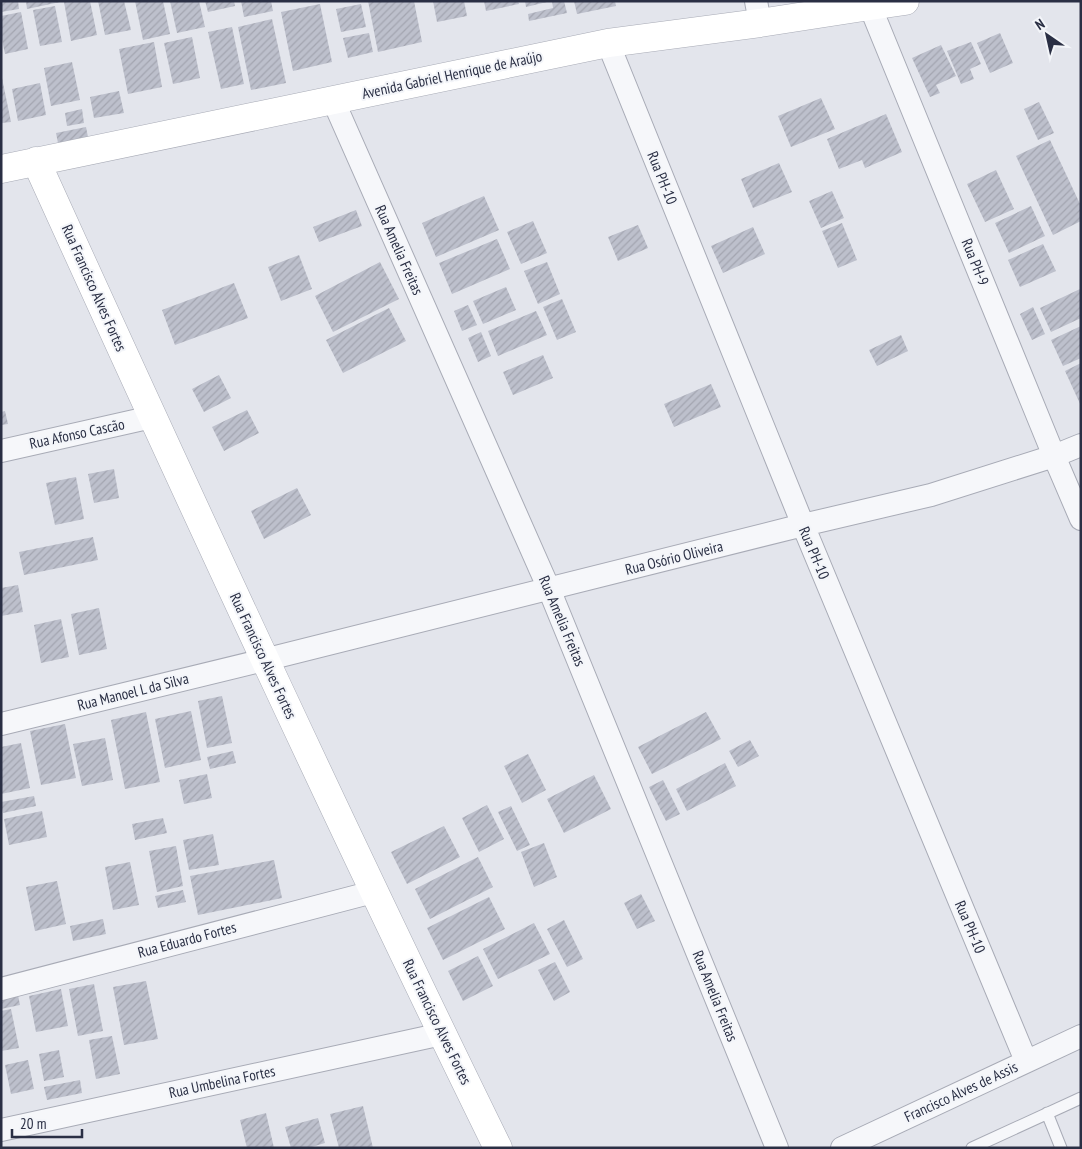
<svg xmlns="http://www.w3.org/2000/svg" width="1082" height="1149" viewBox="0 0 1082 1149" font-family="'PT Sans Narrow',sans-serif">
	<defs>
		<pattern id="building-hatch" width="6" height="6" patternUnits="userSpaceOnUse" patternTransform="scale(1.25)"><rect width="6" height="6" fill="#bdc0cc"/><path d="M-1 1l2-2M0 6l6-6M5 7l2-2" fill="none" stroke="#a3a5b0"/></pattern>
	</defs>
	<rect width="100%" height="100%" fill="#e3e5ec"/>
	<path fill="url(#building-hatch)" d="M18,1L19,9L1,12V2Z
		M26,1H60V2L27,9Z
		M70,1H90L97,35L71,41L64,2Z
		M98,1H124L131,30L105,35Z
		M135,1H163L170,34L143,40Z
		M170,1H199L205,27L177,33Z
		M205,1H234L235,6L208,12Z
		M241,1H271L273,11L244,17Z
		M368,1H414L422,42L378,52Z
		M433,1H464L467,16L437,22Z
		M484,1H518L519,4L486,11Z
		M525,1H547V2L526,7Z
		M552,1H564L567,13L529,21L528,14L553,8Z
		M574,1H615L616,6L577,14Z
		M320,4L332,62L293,71L281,12Z
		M361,4L366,27L341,32L336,9Z
		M55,6L62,42L40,46L33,10Z
		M21,12L28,49L5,54L1,35V16Z
		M272,19L286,83L251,90L238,27Z
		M232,27L244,84L221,89L208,32Z
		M369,33L373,52L348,58L343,38Z
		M1000,33L1013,63L990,73L977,43Z
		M192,37L200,78L173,84L164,43Z
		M154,42L162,87L128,94L119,49Z
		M971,42L981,64L970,69L974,79L961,84L947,51Z
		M941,45L956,76L936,85L940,93L930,97L912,58Z
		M72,62L80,100L51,106L44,68Z
		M1,78H2L11,122L1,123Z
		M40,83L46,115L18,121L12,89Z
		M119,91L124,113L94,118L90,97Z
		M821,98L835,129L791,147L778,116Z
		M1039,102L1054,133L1038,140L1024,109Z
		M82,109L84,123L67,126L65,113Z
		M886,114L902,152L865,168L862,160L839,169L827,139Z
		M86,127L88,137L58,143L56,133Z
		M1050,140L1081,206V221L1053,235L1016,156Z
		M779,163L792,192L753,208L741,179Z
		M996,170L1014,209L985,222L967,184Z
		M832,191L844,218L821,228L809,201Z
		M484,196L499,230L436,257L422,223Z
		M1031,206L1045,236L1009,253L995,223Z
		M356,210L362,226L319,242L313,227Z
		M533,221L547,253L521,264L507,232Z
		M842,223L857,260L838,268L822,231Z
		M638,225L648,248L618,261L608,237Z
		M753,227L765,254L723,273L711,246Z
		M497,239L510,269L452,294L439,263Z
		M1043,244L1056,271L1020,287L1008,260Z
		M299,255L312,289L281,301L268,267Z
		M380,262L399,299L333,332L315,296Z
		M547,262L560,294L538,304L524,271Z
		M234,283L248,318L175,345L162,310Z
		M506,287L516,310L483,324L473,301Z
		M1080,289L1081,318L1051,332L1040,308Z
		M562,299L576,332L557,340L543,307Z
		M468,305L477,325L462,331L454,311Z
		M1033,307L1045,334L1032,340L1020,314Z
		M389,308L406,341L343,373L326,340Z
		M536,311L547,335L498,356L488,331Z
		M1081,326V358L1063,366L1051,340Z
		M481,332L491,356L478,362L468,338Z
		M901,335L908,351L877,366L869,350Z
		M543,355L553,378L513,395L503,372Z
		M1081,363V406L1065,371Z
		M219,375L231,398L204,412L192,389Z
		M711,384L721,407L674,427L664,404Z
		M247,410L259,433L224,451L212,427Z
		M5,411L8,424L1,425V412Z
		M114,469L119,498L94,503L88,474Z
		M76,477L84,519L55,525L46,483Z
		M297,488L311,515L264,539L251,511Z
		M93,537L98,560L24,575L19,552Z
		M18,585L23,612L1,616V588Z
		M99,608L107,649L79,655L71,614Z
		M61,619L69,657L41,663L34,625Z
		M222,696L232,743L207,748L198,701Z
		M191,711L201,760L165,768L155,719Z
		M146,712L160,782L125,789L111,720Z
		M706,712L721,739L652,774L638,747Z
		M65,724L76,778L41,785L30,731Z
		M105,738L113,780L82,786L73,744Z
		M750,740L759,756L738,767L729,751Z
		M21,743L30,788L1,794V747Z
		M233,751L236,763L210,769L207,757Z
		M528,754L546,790L522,803L504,766Z
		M725,763L736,786L687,811L676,789Z
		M207,774L212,798L184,804L179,780Z
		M594,775L611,809L564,833L547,799Z
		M663,780L680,814L666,821L649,787Z
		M34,796L36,806L3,813L1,802Z
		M487,805L504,839L479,852L462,818Z
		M511,806L530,845L517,851L498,812Z
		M42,811L47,837L9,845L4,819Z
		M163,818L167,833L135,840L132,824Z
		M444,826L460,857L407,884L391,852Z
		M213,834L219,865L189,870L183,840Z
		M544,843L557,877L534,887L521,852Z
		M176,846L183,886L157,892L149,851Z
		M478,857L493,887L430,919L415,889Z
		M274,860L282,898L198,915L190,876Z
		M130,862L139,905L113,910L105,867Z
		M57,881L66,924L35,931L26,887Z
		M183,890L186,902L158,908L155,896Z
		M641,894L655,921L637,929L624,903Z
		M489,897L505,929L443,960L427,928Z
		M103,919L106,934L73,941L70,926Z
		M564,920L583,959L567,967L547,929Z
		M534,923L550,954L498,979L483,949Z
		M478,956L493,986L463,1001L448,971Z
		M555,962L570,992L554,1001L538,970Z
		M146,981L158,1039L124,1045L113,987Z
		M94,984L103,1031L78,1036L69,989Z
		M61,989L68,1026L36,1032L29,996Z
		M18,995L20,1005L1,1009V998Z
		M11,1009L19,1048L1,1051V1011Z
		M112,1036L120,1074L96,1079L89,1040Z
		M59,1050L64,1077L44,1081L39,1054Z
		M28,1060L34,1089L11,1094L5,1065Z
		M80,1080L82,1093L47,1100L44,1087Z
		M363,1106L373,1148H339L330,1114Z
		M266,1113L274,1148H247L240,1120Z
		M318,1118L325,1143L308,1148H291L285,1127Z"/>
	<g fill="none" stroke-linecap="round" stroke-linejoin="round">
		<g stroke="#a8abb6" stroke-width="13">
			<path id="lane" d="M1047,1113L1061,1148
				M972,1148L1081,1098"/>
		</g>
		<g stroke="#a8abb6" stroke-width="24">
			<path id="street" d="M756,1L760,23
				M870,6L1054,456L1081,519
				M608,43L803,525L1026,1061
				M333,100L549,589L777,1148
				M1,451L152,417
				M1,724L264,660L803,525L931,495L1054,456L1081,445
				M1,989L373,892
				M1,1130L442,1034
				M842,1148L1081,1036"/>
		</g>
		<g stroke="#a8abb6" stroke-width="29">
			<path id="secondary" d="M36,161C186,492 338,822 498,1148
				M1,169L608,43L760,23L870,6L905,1"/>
		</g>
		<use href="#lane" stroke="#f6f7fa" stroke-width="11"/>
		<use href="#street" stroke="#f6f7fa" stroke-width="22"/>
		<use href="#secondary" stroke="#fff" stroke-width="28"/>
	</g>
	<g text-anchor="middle" stroke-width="4" stroke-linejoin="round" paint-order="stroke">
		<g font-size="15" fill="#2a2f44" stroke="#f3f5f9">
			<text transform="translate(452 75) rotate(-12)" y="5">Avenida Gabriel Henrique de Araújo</text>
			<text transform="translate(662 178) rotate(68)" y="5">Rua PH-10</text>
			<text transform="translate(399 250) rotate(66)" y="5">Rua Amelia Freitas</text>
			<text transform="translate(975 262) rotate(68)" y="5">Rua PH-9</text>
			<text transform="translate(94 288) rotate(66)" y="5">Rua Francisco Alves Fortes</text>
			<text transform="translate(77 434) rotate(-12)" y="5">Rua Afonso Cascão</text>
			<text transform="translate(814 553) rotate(67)" y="5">Rua PH-10</text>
			<text transform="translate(674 558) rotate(-14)" y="5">Rua Osório Oliveira</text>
			<text transform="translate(562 621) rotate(67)" y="5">Rua Amelia Freitas</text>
			<text transform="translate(263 656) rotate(65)" y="5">Rua Francisco Alves Fortes</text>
			<text transform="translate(133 692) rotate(-14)" y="5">Rua Manoel L da Silva</text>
			<text transform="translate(970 927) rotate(67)" y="5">Rua PH-10</text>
			<text transform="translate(187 940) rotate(-15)" y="5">Rua Eduardo Fortes</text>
			<text transform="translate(715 996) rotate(68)" y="5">Rua Amelia Freitas</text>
			<text transform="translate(437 1022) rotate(64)" y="5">Rua Francisco Alves Fortes</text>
			<text transform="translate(222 1082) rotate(-12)" y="5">Rua Umbelina Fortes</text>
			<text transform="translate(961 1092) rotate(-25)" y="5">Francisco Alves de Assis</text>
		</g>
	</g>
	<rect width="1082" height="1149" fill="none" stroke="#2a2f44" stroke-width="5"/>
	<g transform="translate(1047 35) rotate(326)" stroke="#f3f5f9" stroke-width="4" paint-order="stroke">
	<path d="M0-4L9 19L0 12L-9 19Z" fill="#2a2f44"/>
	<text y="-8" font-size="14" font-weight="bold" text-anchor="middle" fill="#2a2f44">N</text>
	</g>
	<path d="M12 1129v8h70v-8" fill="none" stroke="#2a2f44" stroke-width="2.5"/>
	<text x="20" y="1129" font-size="15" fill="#2a2f44" stroke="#f3f5f9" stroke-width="4" paint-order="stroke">20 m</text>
</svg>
